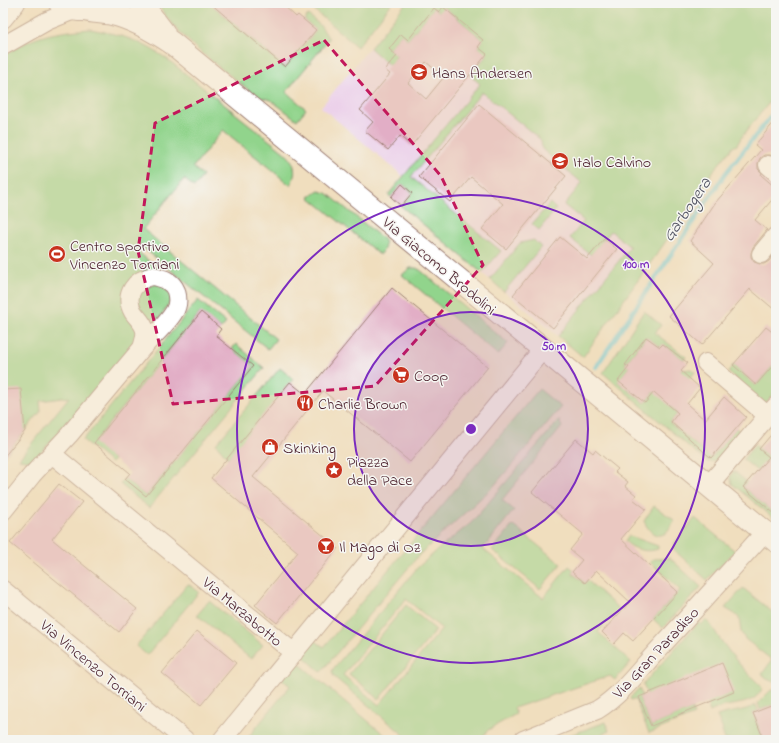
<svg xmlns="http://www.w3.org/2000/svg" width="779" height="743" viewBox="0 0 779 743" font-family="'Indie Flower',sans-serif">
	<rect width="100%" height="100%" fill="#f6f6f2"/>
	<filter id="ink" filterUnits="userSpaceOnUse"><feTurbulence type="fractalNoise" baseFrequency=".025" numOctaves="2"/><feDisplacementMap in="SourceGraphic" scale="8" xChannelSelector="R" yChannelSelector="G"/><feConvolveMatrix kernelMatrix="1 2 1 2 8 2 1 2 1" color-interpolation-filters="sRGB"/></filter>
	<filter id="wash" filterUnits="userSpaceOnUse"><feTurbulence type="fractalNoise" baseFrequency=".012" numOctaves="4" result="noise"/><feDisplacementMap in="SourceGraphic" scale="16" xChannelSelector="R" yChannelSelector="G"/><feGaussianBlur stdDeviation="0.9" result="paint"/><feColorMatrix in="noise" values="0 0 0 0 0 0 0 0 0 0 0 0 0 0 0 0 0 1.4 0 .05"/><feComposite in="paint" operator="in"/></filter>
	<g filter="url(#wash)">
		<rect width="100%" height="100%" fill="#f0debe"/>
		<path fill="#ecd1ea" d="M406,3H525L731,85L571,347L388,195L403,176L321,107Z"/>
		<path fill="#91d48c" stroke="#6e7a5c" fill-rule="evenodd" d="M157,3H210L284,67L316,30L304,20L308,15L321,26L329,39L286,92L306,109L297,120L271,100L258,97C224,70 179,40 157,3Z
			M306,3H392L357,47Z
			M406,3H776V94L741,138L737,145L733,147L714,170L664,244L583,357L558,336L630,247L611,231L591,255L570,238L584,221L564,205L582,183L542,149L541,140L482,92L411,177L501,251L482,273L401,206L412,192L402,184L391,197L388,195L480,84L470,75L487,55L478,47L483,40L444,7L439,12L434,8L408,40L401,34L389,49L397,56L389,65L370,48Z
			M90,29C123,35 139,40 167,59L285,153C295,162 298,173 290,185L223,130L193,167L203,176L194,187L184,179L143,229L276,339L268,349L140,245L136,250L163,273L134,278L139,328L136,341L78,411L33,461L19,459L69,397L40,401L41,411L3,458V57C32,35 55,32 90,29Z
			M319,191L327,193L383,239C387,245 384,250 380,255L309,197Z
			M550,203L556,209L539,230L532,224Z
			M534,240L541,247L504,292L490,279L520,243Z
			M410,268H416L420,270L508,343L498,355L402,275Z
			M160,282L173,297L160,318H147L137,310V291Z
			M198,300L226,323L221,329L200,313L94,442L114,460L111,463L83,440Z
			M644,311L661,325L655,333L686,357L684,360L663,344L660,347L646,337L625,364L629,367L618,382L645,403L660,384L668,389L682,370L691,369L695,372L668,404L678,413L670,423L711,458L736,428L741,432L716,461L707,462L603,373Z
			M236,344L264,368L149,508L120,484L125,479L146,496L253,366L232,349Z
			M776,362V391L765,404L728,372L733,365L756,385Z
			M280,368L293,379L228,458L216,444Z
			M539,389L561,407L493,487L420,554L321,672L302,655L314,640L324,647Z
			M559,420L562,427L502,500L514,510L483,549L543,598L569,566L574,570L572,573L585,583L587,580L619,609L598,632L631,662L615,680L610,676L514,708L516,714L488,730L480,740H410L334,677L332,672L333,669L417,568L441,547L471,523ZM406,599L442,629L379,705L343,675Z
			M755,445L776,463L759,469L757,471L743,459Z
			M734,471L747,482L743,487L776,515V520L732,484L730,476Z
			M654,506L673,519L674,521C671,525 668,532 664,534C654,539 647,528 644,521Z
			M695,518L735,551L707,580L674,550V544Z
			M513,525L561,564L540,589L492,550Z
			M628,536H630L658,546V549C647,553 633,550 625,541Z
			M670,558L701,587L663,628L653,619L680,590L650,562L653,559Z
			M188,584L199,592L147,655L136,646Z
			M743,588L776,615V683L769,680L762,674L772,660L745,639L741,632L739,618L735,614L725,608Z
			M209,601L263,645L251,659L197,615Z
			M406,605L436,630L379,699L349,674Z
			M706,620C713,626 717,636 723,643C734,659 747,673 761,686L762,689C754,705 736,703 722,707C718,708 714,710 710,712L707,703L647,694L643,684L699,622L701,625Z
			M296,661L391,740H246L290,686L282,679Z
			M639,688L642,696L639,698L651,726L692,709L694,715L649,733L635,699L631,700L630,698Z
			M771,690H776V704L760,710L758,703Z
			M756,705L758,711L753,713L764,740H725L722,731L723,730L717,716C730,711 743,712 756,705Z
			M606,722L609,731L588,740H556Z"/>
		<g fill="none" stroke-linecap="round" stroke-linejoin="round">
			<path stroke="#61c8de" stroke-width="4.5" d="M596,367L725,174L776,110"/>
		</g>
		<g id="blocks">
			<path fill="#e2aec6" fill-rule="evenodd" d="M210,3H281L296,17L298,15L316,30L285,67Z
				M443,7L483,40L478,47L487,54L411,146L400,136L388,150L365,131L373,122L360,110L390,74L385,70L397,56L389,49L401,34L408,40L434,8L439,12ZM426,62L444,77L426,99L408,83Z
				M479,104L566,176L506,249L482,229L503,204L471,177L450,202L419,177Z
				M776,120V156L775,157L770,155H764L760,158L758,163V169L762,173L761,175L776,188V195L755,220L767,230L753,247L751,253V257L754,262L760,264H764L769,261L776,252V311L750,289L702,345L669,316L714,263L690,241L715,203L761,150L755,145Z
				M402,184L412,193L401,206L391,197Z
				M560,237L587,259L604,239L617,249L553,328L513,295Z
				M392,288L488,367L410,462L323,391L253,477L338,548L277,623L255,605L298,552L211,478L290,382L305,394Z
				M201,312L221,329L216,336L253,366L146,496L125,479L130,473L94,443Z
				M766,327L776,335V362L756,385L733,365Z
				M646,337L660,347L663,344L688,363L681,371L700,388L687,404L705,420L724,397L746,417L711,458L671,422L678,413L654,392L645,403L618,381L629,367L625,365Z
				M21,389L25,431L3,458V390Z
				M776,429V515L743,487L769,457L759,449Z
				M576,439L593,453L595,450L618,469L615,472L628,482L625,486L636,495L633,499L646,509L621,539L678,592L633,641L624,633L614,644L602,632L630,602L596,570L585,583L572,572L582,560L570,550L583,534L532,492Z
				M59,484L82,502L52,539L137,609L119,632L10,543Z
				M197,631L236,663L201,705L162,673Z
				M722,663L734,692L651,726L639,697Z
				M776,704V740H764L753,713Z"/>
		</g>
	</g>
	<g filter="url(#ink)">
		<use href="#blocks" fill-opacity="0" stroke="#9d7e74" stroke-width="1"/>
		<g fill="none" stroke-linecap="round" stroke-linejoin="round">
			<g stroke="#9d7e74" stroke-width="20">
				<path id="minor" d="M3,19L16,3
					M3,46L47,21L74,10
					M768,165L776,172
					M761,254L776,236
					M153,276C163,278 172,281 176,291C178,298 178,306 174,312C167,324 152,337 142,348C144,342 146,336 145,330C143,322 137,318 133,312C123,294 136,279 153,276Z
					M706,363L768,416
					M52,454L294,653
					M708,486L776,406
					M3,511L32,475L69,435L142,348
					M3,590L185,740
					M222,740L543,349
					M523,740L597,710C620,696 638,672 656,652C693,612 729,572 765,532"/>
			</g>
			<g stroke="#9d7e74" stroke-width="24">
				<path id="tertiary" d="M60,3C72,12 85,12 97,5
					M141,3L164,33
					M84,10C93,12 103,12 112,14C134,19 154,31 172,43L776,541"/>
			</g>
			<use href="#minor" stroke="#fff" stroke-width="18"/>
			<use href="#tertiary" stroke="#fff" stroke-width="22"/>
		</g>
	</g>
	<path d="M0 0H779V743H0ZM324,40L441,176L483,265L375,386L173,404L138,251L155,123Z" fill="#f0debe" fill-opacity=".55" fill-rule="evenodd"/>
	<path fill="none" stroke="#c2185b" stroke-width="3" stroke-dasharray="8 5" stroke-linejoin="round" d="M324,40L441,176L483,265L375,386L173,404L138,251L155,123Z"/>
	<circle cx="471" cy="429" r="117" fill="#7b2cbf" fill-opacity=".12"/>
	<g fill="none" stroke="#7b2cbf" stroke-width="2">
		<circle cx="471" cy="429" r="117"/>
		<circle cx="471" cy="429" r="234"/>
	</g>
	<defs>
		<g id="school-disc" transform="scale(0.9)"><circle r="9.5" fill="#c8321e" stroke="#f6f6f2"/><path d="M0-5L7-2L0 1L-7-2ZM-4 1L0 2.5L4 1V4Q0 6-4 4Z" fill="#fff"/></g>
		<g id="stadium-disc" transform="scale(0.9)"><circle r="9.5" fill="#c8321e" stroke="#f6f6f2"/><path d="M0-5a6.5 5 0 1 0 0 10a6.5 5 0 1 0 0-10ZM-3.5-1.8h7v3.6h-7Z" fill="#fff"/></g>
		<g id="supermarket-disc" transform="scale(0.9)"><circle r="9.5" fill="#c8321e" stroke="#f6f6f2"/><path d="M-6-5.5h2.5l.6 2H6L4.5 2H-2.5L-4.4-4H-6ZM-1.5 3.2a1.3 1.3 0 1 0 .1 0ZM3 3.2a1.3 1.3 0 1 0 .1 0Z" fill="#fff"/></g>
		<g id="restaurant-disc" transform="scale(0.9)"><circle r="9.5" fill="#c8321e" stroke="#f6f6f2"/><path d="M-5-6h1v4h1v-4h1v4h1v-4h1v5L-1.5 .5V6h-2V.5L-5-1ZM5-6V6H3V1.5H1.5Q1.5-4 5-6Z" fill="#fff"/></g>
		<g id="shop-disc" transform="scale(0.9)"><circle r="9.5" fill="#c8321e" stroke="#f6f6f2"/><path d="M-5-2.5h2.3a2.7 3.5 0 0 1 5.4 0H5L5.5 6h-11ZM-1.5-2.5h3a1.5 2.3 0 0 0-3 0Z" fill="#fff"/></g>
		<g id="sight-disc" transform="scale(0.9)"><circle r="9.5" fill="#c8321e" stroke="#f6f6f2"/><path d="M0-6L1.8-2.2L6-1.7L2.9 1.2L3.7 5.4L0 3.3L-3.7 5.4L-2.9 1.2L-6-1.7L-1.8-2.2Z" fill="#fff"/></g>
		<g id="bar-disc" transform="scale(0.9)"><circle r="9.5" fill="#c8321e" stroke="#f6f6f2"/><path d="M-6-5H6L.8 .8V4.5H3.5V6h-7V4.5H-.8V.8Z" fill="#fff"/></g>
	</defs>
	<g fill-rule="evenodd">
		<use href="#school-disc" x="419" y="72"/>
		<use href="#school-disc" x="560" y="161"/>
		<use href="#stadium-disc" x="57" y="254"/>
		<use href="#supermarket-disc" x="401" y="375"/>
		<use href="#restaurant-disc" x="305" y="403"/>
		<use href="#shop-disc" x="270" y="447"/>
		<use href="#sight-disc" x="334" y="470"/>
		<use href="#bar-disc" x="326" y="546"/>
	</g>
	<g text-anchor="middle" stroke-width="3" stroke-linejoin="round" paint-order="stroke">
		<g font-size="16" fill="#4a1f2b" stroke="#f6f6f2" text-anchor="start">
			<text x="432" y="78">Hans Andersen</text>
			<text x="573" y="167">Italo Calvino</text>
			<text x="70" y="251">Centro sportivo<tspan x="70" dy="18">Vincenzo Torriani</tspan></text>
			<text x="414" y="381">Coop</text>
			<text x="318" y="409">Charlie Brown</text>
			<text x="283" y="453">Skinking</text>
			<text x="347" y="467">Piazza<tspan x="347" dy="18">della Pace</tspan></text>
			<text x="339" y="552">Il Mago di Oz</text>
		</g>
		<g font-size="16" fill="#4a1f2b" stroke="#f6f6f2">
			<text transform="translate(440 265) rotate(40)" y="6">Via Giacomo Brodolini</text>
			<text transform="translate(243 611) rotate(40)" y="6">Via Marzabotto</text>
			<text transform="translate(655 652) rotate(-47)" y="6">Via Gran Paradiso</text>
			<text transform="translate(94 665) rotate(40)" y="6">Via Vincenzo Torriani</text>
		</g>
		<g font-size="17" font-style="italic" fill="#515261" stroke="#f6f6f2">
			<text transform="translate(686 209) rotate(-56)" y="6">Garbogera</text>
		</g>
	</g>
	<circle cx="471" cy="429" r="6" fill="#7b2cbf" stroke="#f6f6f2" stroke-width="2"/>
	<g font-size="12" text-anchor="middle" font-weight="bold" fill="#7b2cbf" stroke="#f6f6f2" stroke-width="3" stroke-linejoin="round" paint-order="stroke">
		<text x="636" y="268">100 m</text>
		<text x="554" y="350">50 m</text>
	</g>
	<rect width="779" height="743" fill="none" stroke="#f6f6f2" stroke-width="16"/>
</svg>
